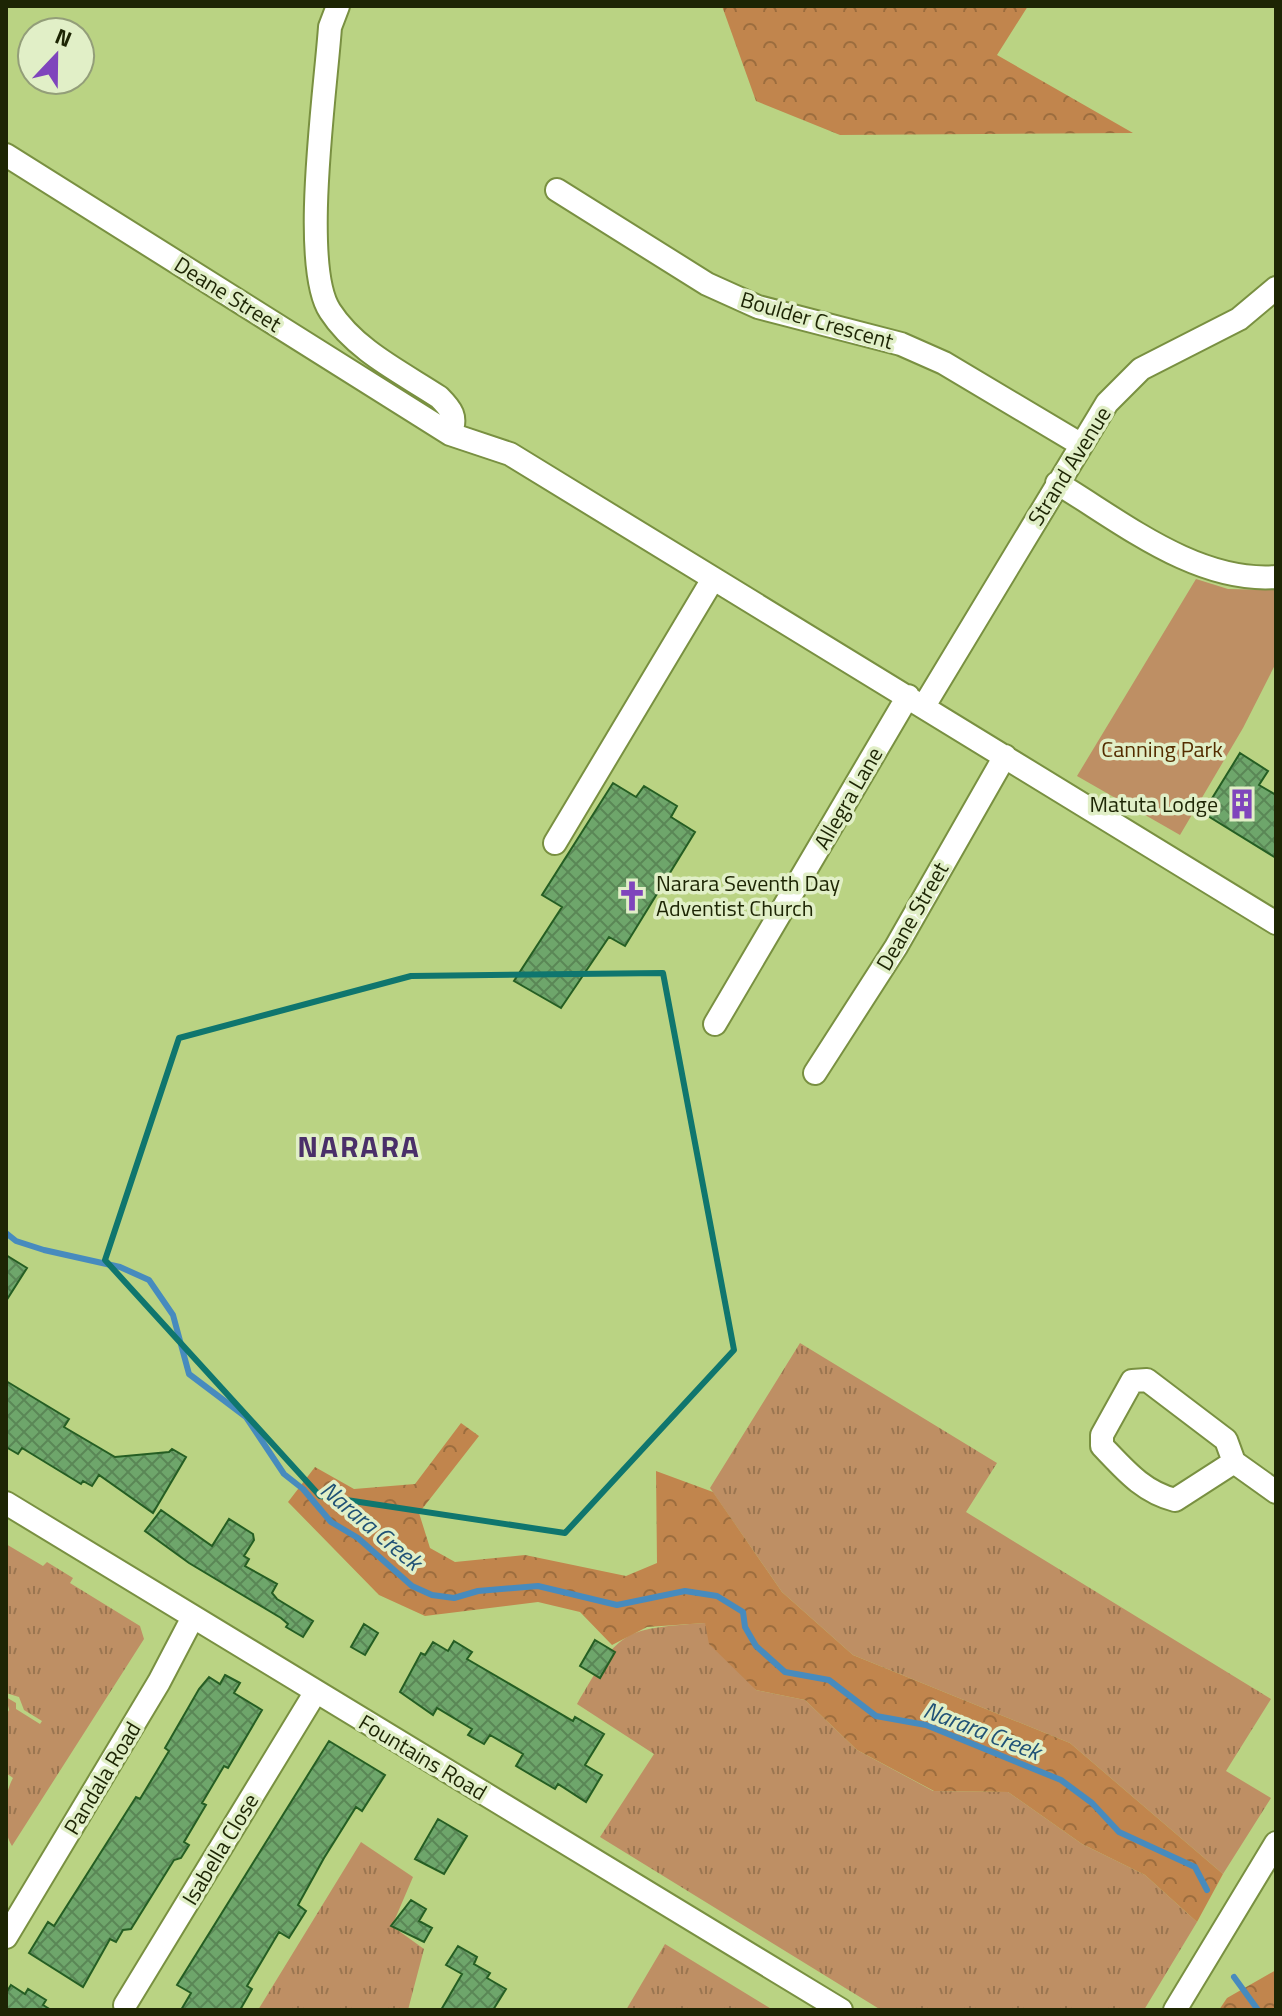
<svg xmlns="http://www.w3.org/2000/svg" width="1282" height="2016" viewBox="0 0 1282 2016" font-family="'Titillium Web',sans-serif">
	<defs>
		<pattern id="grass-tufts" width="24" height="20" patternUnits="userSpaceOnUse" patternTransform="scale(2)"><rect width="24" height="20" fill="#be8f64"/><path d="M3 7l-1-3M5 7V3M7 7l1-3M15 17l-1-3M17 17v-4M19 17l1-3" fill="none" stroke="#9a7550"/></pattern>
		<pattern id="forest-crowns" width="20" height="18" patternUnits="userSpaceOnUse" patternTransform="scale(2)"><rect width="20" height="18" fill="#c1854d"/><path d="M2 6a3 3 0 1 1 6 0M12 15a3 3 0 1 1 6 0" fill="none" stroke="#9c6d3e"/></pattern>
		<pattern id="building-cross-hatch" width="8" height="8" patternUnits="userSpaceOnUse" patternTransform="scale(2)"><rect width="8" height="8" fill="#6ea66b"/><path d="M0 0l8 8M0 8l8-8" fill="none" stroke="#5a8756"/></pattern>
	</defs>
	<rect width="100%" height="100%" fill="#bad383"/>
	<path fill="url(#grass-tufts)" d="M800,1343L997,1463L966,1512L1271,1699L1226,1771L1271,1798L1223,1874L1070,1743L853,1655L782,1592L710,1488Z
		M6,1544L43,1566L47,1562L73,1578L70,1583L140,1626L144,1639L12,1846C1,1828 3,1796 13,1778L6,1773V1715L9,1710L6,1697L16,1703V1709L40,1724L42,1721L24,1710L19,1697L6,1693Z
		M705,1623L756,1690L805,1700L857,1750L933,1791L1008,1792L1082,1844L1145,1875L1197,1922L1144,2010H881L600,1837L654,1754L577,1704C620,1631 619,1629 705,1623Z
		M361,1842L413,1877L392,1926L424,1949L408,2010H258Z
		M665,1944L773,2010H626Z"/>
	<path fill="url(#forest-crowns)" d="M722,6H1028L997,55L1133,133L840,135L756,101Z
		M461,1423L479,1436L419,1513L430,1548L455,1562L525,1555L626,1576L657,1563L656,1471L713,1492L782,1592L853,1655L1070,1743L1223,1874L1197,1922L1145,1875L1082,1844L1008,1792L934,1791L857,1750L805,1700L756,1690L709,1644L705,1623L647,1627L612,1645L580,1612L538,1602L425,1616L379,1595L288,1502L315,1467L354,1489L415,1484Z
		M1276,1970V2010H1219L1227,1998Z"/>
	<path fill="#be8f64" d="M1196,579L1228,589L1276,590V663L1243,728L1180,835L1077,776Z"/>
	<g fill="none" stroke-linecap="round" stroke-linejoin="round">
		<path stroke="#478bbe" stroke-width="6" d="M6,1233L16,1241L44,1250L120,1267L149,1280L173,1315L189,1374L246,1417L284,1474L303,1489L331,1522L358,1538L412,1586L432,1595L454,1598L478,1591L538,1586L617,1605L685,1591L717,1596L743,1612L745,1627L756,1646L785,1672L829,1680L876,1716L926,1725L1061,1780L1092,1803L1119,1832L1195,1867L1207,1890
			M1234,1977L1258,2010"/>
	</g>
	<path fill="url(#building-cross-hatch)" stroke="#255e23" stroke-width="2" d="M1240,753L1268,771L1259,785L1276,795V858L1203,813Z
		M613,783L636,797L644,786L677,806L671,817L695,832L625,946L609,937L561,1008L514,981L562,907L542,895Z
		M6,1255L27,1268L6,1301Z
		M6,1381L69,1419L64,1427L115,1457L169,1452L172,1449L186,1457L153,1513L99,1475L92,1486L83,1481L81,1484L22,1448L18,1454L6,1447Z
		M161,1510L212,1546L229,1519L253,1534L254,1540L244,1556L249,1559L245,1566L277,1584L272,1593L277,1599L313,1621L303,1637L286,1627L288,1624L281,1618L189,1563L145,1531Z
		M364,1624L378,1633L365,1655L351,1647Z
		M595,1640L615,1652L600,1678L580,1666Z
		M454,1641L472,1652L467,1659L573,1721L575,1717L604,1734L585,1765L602,1775L586,1802L558,1784L555,1789L516,1766L523,1754L490,1735L484,1744L468,1735L472,1729L437,1708L433,1715L400,1692L421,1653L425,1655L433,1642L448,1651Z
		M225,1675L240,1683L234,1693L262,1710L228,1768L224,1766L202,1803L206,1805L184,1842L189,1845L181,1858L174,1860L131,1929L123,1930L116,1942L110,1939L83,1987L29,1953L48,1922L54,1926L136,1797L140,1799L169,1751L165,1748L199,1689L209,1677L220,1684Z
		M329,1741L385,1775L362,1811L356,1807L324,1858L298,1905L306,1911L289,1938L279,1932L247,1986L252,1989L240,2010H181L191,1993L177,1985Z
		M438,1819L467,1836L444,1874L415,1859Z
		M411,1900L426,1909L419,1921L432,1928L424,1942L391,1926Z
		M458,1946L477,1957L474,1964L490,1973L487,1978L506,1989L493,2010H441L462,1974L446,1965Z
		M11,1985L25,1994L28,1989L46,2000L43,2005L51,2010H6V1993Z"/>
	<g fill="none" stroke-linecap="round" stroke-linejoin="round">
		<g stroke="#799041" stroke-width="26">
			<path id="minor" d="M338,6L330,27C326,87 300,266 330,311C355,350 401,372 439,397C451,409 458,417 450,434
				M6,155L450,434L510,454L1276,923
				M557,190L707,284L758,307L901,344L944,363L1080,444
				M1057,483C1122,522 1196,583 1276,577
				M924,706L1107,403L1141,369L1239,319L1276,288
				M555,843L713,579
				M715,1024L908,696
				M815,1073L896,947L1005,756
				M1234,1462L1175,1500C1143,1492 1125,1470 1102,1446V1435L1132,1381L1147,1380L1226,1440L1234,1462L1276,1492
				M6,1503L841,2010
				M6,1937L159,1682L193,1617
				M125,2005L315,1693
				M1175,2010L1276,1843"/>
		</g>
		<use href="#minor" stroke="#fff" stroke-width="22"/>
	</g>
	<path fill="none" stroke="#0f766e" stroke-width="6" stroke-linejoin="round" d="M663,973L734,1350L565,1533L320,1496L105,1260L179,1038L411,976Z"/>
	<defs>
		<g id="building-bare" transform="scale(2.4)"><path d="M-4-6H4V6H1V3H-1V6H-4ZM-2.5-4.3h1.7v1.8h-1.7ZM.8-4.3h1.7v1.8H.8ZM-2.5-1h1.7V.8h-1.7ZM.8-1h1.7V.8H.8Z" fill="#7f45bc" stroke="#e1efc7" stroke-width="2.5" paint-order="stroke"/></g>
		<g id="church-bare" transform="scale(2.4)"><path d="M-1.2-6h2.4v3.5h3.3v2.4h-3.3V6h-2.4V-.1h-3.3v-2.4h3.3Z" fill="#7f45bc" stroke="#e1efc7" stroke-width="2.5" paint-order="stroke"/></g>
	</defs>
	<g fill-rule="evenodd">
		<use href="#building-bare" x="1242" y="804"/>
		<use href="#church-bare" x="632" y="896"/>
	</g>
	<g text-anchor="middle" stroke-width="7" stroke-linejoin="round" paint-order="stroke">
		<g font-size="22" fill="#1d2504" stroke="#e1efc7">
			<text transform="translate(228 294) rotate(32)" y="8">Deane Street</text>
			<text transform="translate(817 320) rotate(16)" y="8">Boulder Crescent</text>
			<text transform="translate(1069 466) rotate(-58)" y="8">Strand Avenue</text>
			<text transform="translate(848 798) rotate(-60)" y="8">Allegra Lane</text>
			<text transform="translate(912 916) rotate(-60)" y="8">Deane Street</text>
			<text transform="translate(423 1757) rotate(31)" y="8">Fountains Road</text>
			<text transform="translate(102 1778) rotate(-59)" y="8">Pandala Road</text>
			<text transform="translate(220 1849) rotate(-59)" y="8">Isabella Close</text>
		</g>
		<g font-size="22" fill="#542d00" stroke="#e1efc7">
			<text x="1162" y="757">Canning Park</text>
		</g>
		<g font-size="22" fill="#1d2504" stroke="#e1efc7" text-anchor="end">
			<text x="1218" y="812">Matuta Lodge</text>
			<text x="656" y="891" text-anchor="start">Narara Seventh Day<tspan x="656" dy="25">Adventist Church</tspan></text>
		</g>
		<g font-size="24" font-style="italic" fill="#205276" stroke="#e1efc7">
			<text transform="translate(371 1526) rotate(40)" y="8">Narara Creek</text>
			<text transform="translate(982 1731) rotate(21)" y="8">Narara Creek</text>
		</g>
		<g font-size="30" font-weight="bold" letter-spacing="2" fill="#4a2f69" stroke="#e1efc7">
			<text x="359" y="1157">NARARA</text>
		</g>
	</g>
	<rect width="1282" height="2016" fill="none" stroke="#1d2504" stroke-width="16"/>
	<g transform="translate(56 56) rotate(22)"><circle r="38" fill="#e1efc7" stroke="#939e79" stroke-width="2"/>
	<path d="M0-6L14 30L0 20L-14 30Z" fill="#7f45bc"/>
	<text y="-12" font-size="22" font-weight="bold" text-anchor="middle" fill="#1d2504">N</text>
	</g>
</svg>
